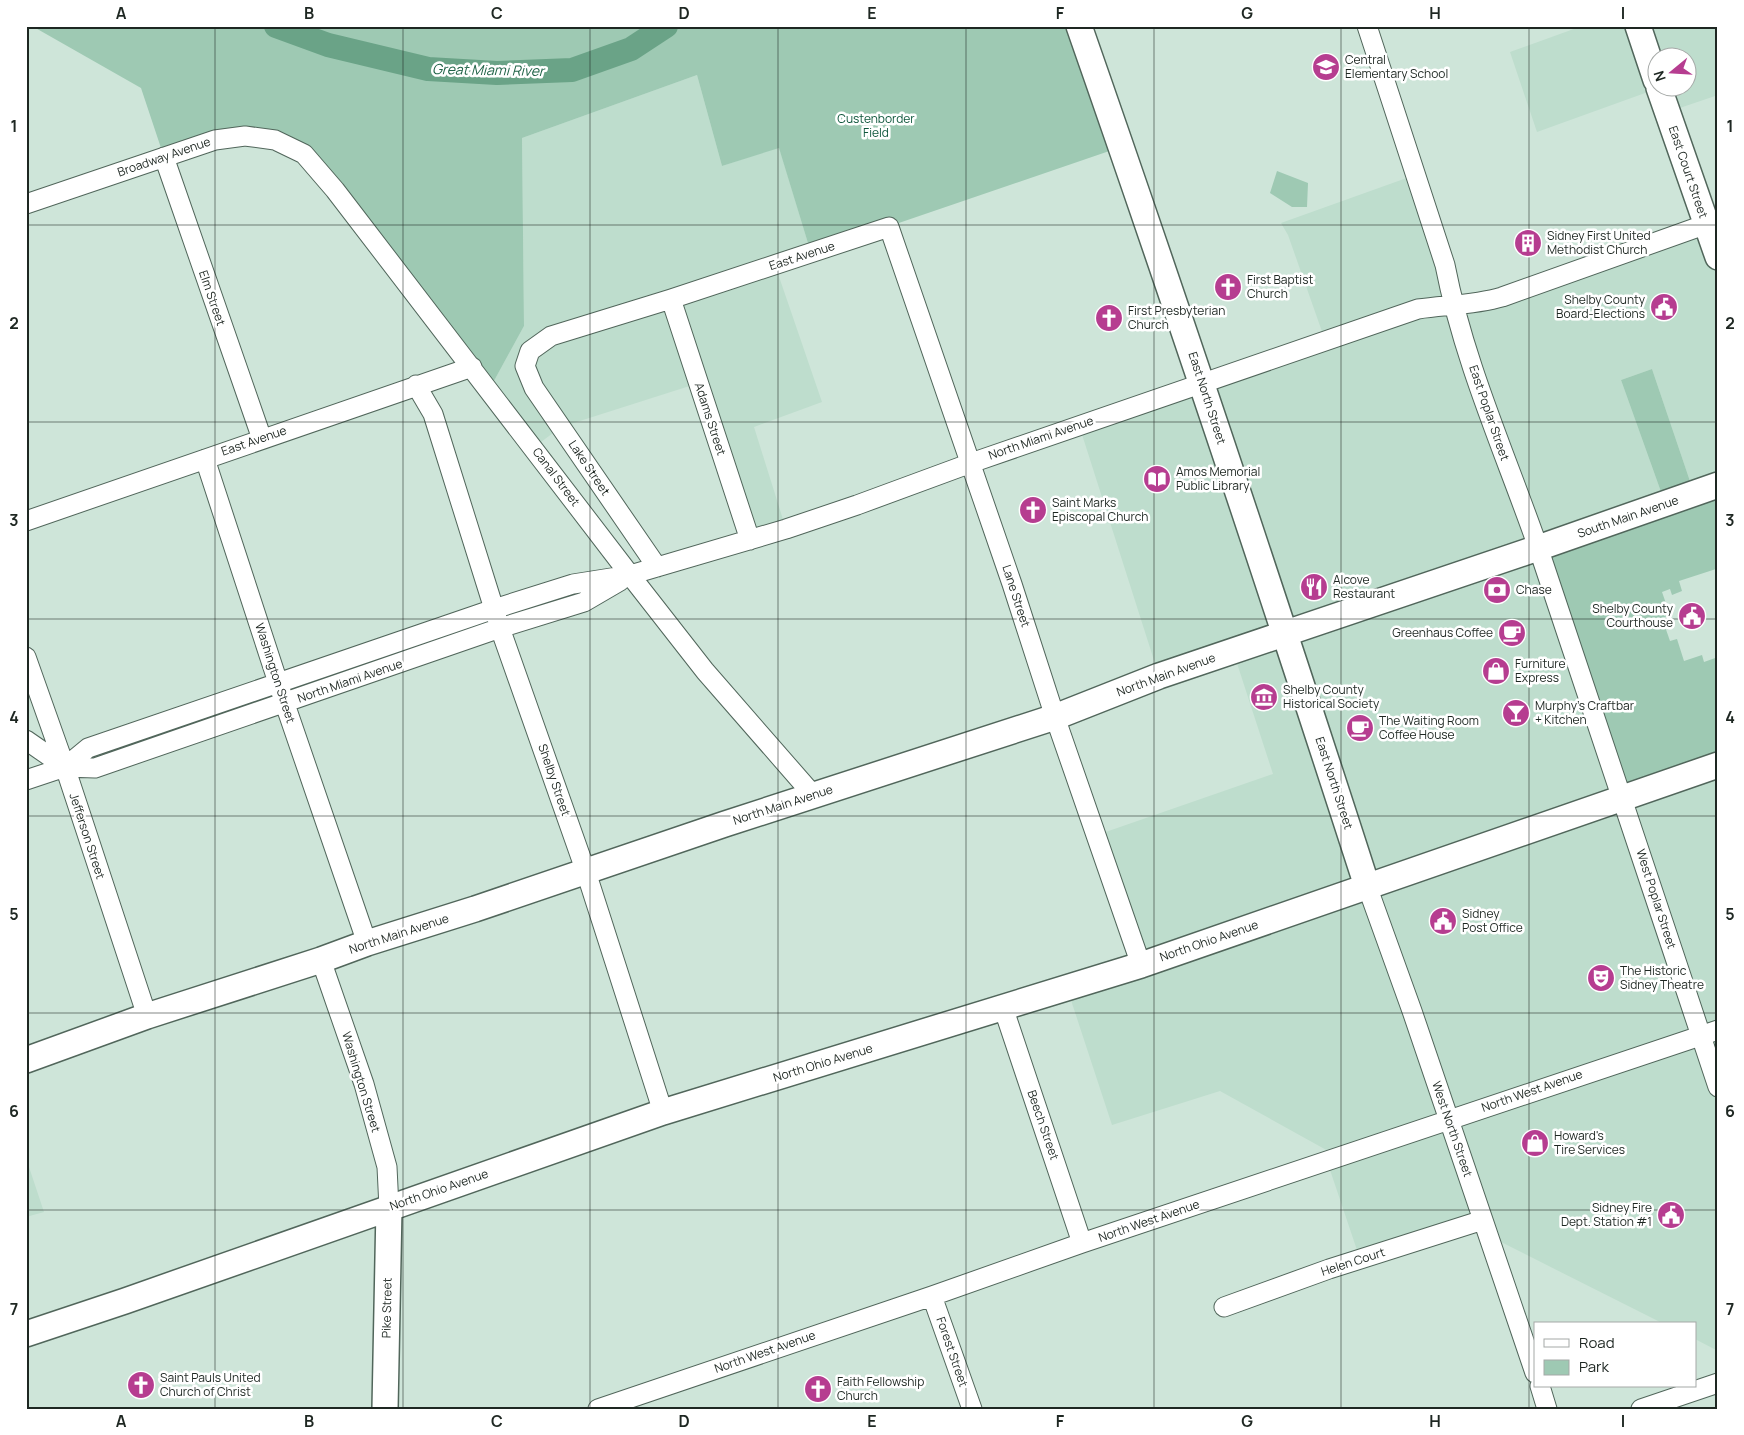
<svg xmlns="http://www.w3.org/2000/svg" width="1744" height="1435" viewBox="0 0 1744 1435" font-family="Manrope,sans-serif">
	<rect width="100%" height="100%" fill="#cee5d9"/>
	<path fill="#beddcd" fill-rule="evenodd" d="M1582,26H1718V95L1668,112L1659,88L1537,132L1510,52ZM1656,58H1686V88H1656Z
		M697,75L722,166L779,147L811,253L775,265L822,402L754,427L786,529L750,540L699,383L561,427L533,448L489,390L524,326L522,138Z
		M1415,175L1452,304L1718,220V485L1694,493L1652,369L1621,380L1665,503L1538,548L1718,765V1351L1695,1339V1324H1664L1489,1236L1483,1220L1360,1259L1327,1161L1339,1157L1220,1091L1112,1125L1067,988L1141,965L1097,835L1273,774L1233,651L1159,676L1079,425L1325,340L1288,235L1281,223Z
		M26,1158L44,1212L26,1217Z"/>
	<path fill="#9ec9b3" d="M32,26H1079L1121,147L811,253L779,148L722,166L697,75L522,138L524,326L489,390L335,190L275,141L164,157L141,88Z
		M1277,171L1308,183L1307,207H1292L1270,193Z
		M1652,369L1694,493L1718,485V574L1716,569L1679,581L1682,591L1672,595L1670,589L1662,592L1670,615L1662,618L1670,641L1677,639L1684,661L1702,655L1704,662L1718,657V765L1621,797L1538,548L1665,503L1621,380Z"/>
	<g fill="none" stroke-linecap="round" stroke-linejoin="round">
		<path stroke="#6aa387" stroke-width="24" d="M276,26L328,45L428,69L497,73L572,70L631,49L666,26"/>
		<g stroke="#51665b" stroke-width="21">
			<path id="minor" d="M1367,26L1445,265C1464,363 1506,455 1539,550C1600,728 1658,908 1718,1087
				M164,157L262,439
				M26,204L215,140L245,136L275,140L304,154L335,190L630,575L705,671L814,796
				M671,299L750,540
				M416,385L433,414L500,628L586,872L663,1112
				M205,459L285,704L367,943
				M26,521L472,367
				M657,567L534,388L525,366L530,351L551,336L671,299L889,227L1012,584L1055,717L1141,965
				M26,657L65,767L147,1016
				M26,740L65,767
				M65,767L88,748L494,609L573,584L630,575L786,529L857,505L971,463L1418,309C1446,305 1475,305 1502,297L1718,220
				M26,780L65,767L95,768L500,628L584,602L620,581
				M1367,886L1412,1011L1535,1373
				M321,960L364,1084L387,1167L389,1208
				M1003,1007L1082,1243
				M932,1296L972,1409
				M1224,1307L1329,1269L1483,1220
				M1540,1386L1547,1409
				M598,1409L932,1296L1082,1243L1718,1030
				M1641,1409L1718,1383"/>
		</g>
		<g stroke="#51665b" stroke-width="28">
			<path id="major" d="M1079,26C1179,312 1274,598 1367,886
				M1638,26L1656,80
				M1659,88L1718,257
				M26,1060L147,1016L321,960L367,943L475,909L725,824L1055,717L1159,676L1538,548L1718,485
				M26,1334L125,1301L663,1112L1141,965L1718,765
				M385,1409L389,1208"/>
		</g>
		<use href="#minor" stroke="#fff" stroke-width="19"/>
		<use href="#major" stroke="#fff" stroke-width="25"/>
	</g>
	<path fill="none" stroke="#1e2722" stroke-width="1" stroke-opacity="0.55" d="M215,26V1409M403,26V1409M590,26V1409M778,26V1409M966,26V1409M1154,26V1409M1341,26V1409M1529,26V1409M26,225H1718M26,422H1718M26,619H1718M26,816H1718M26,1013H1718M26,1210H1718"/>
	<defs>
		<g id="school-disc" transform="scale(1.4375)"><circle r="9.5" fill="#b63d90" stroke="#fff"/><path d="M0-5L7-2L0 1L-7-2ZM-4 1L0 2.5L4 1V4Q0 6-4 4Z" fill="#fff"/></g>
		<g id="building-disc" transform="scale(1.4375)"><circle r="9.5" fill="#b63d90" stroke="#fff"/><path d="M-4-6H4V6H1V3H-1V6H-4ZM-2.5-4.3h1.7v1.8h-1.7ZM.8-4.3h1.7v1.8H.8ZM-2.5-1h1.7V.8h-1.7ZM.8-1h1.7V.8H.8Z" fill="#fff"/></g>
		<g id="church-disc" transform="scale(1.4375)"><circle r="9.5" fill="#b63d90" stroke="#fff"/><path d="M-1.2-6h2.4v3.5h3.3v2.4h-3.3V6h-2.4V-.1h-3.3v-2.4h3.3Z" fill="#fff"/></g>
		<g id="civic-disc" transform="scale(1.4375)"><circle r="9.5" fill="#b63d90" stroke="#fff"/><path d="M-.6-6.5H3V-4.5H.6V-3L4-1V1h2V6H-6V1h2V-1L-.6-3ZM-1.2 2.5V6h2.4V2.5Z" fill="#fff"/></g>
		<g id="library-disc" transform="scale(1.4375)"><circle r="9.5" fill="#b63d90" stroke="#fff"/><path d="M-6-4Q-3-5.5-.7-3.5V5Q-3 3-6 4ZM6-4Q3-5.5 .7-3.5V5Q3 3 6 4Z" fill="#fff"/></g>
		<g id="restaurant-disc" transform="scale(1.4375)"><circle r="9.5" fill="#b63d90" stroke="#fff"/><path d="M-5-6h1v4h1v-4h1v4h1v-4h1v5L-1.5 .5V6h-2V.5L-5-1ZM5-6V6H3V1.5H1.5Q1.5-4 5-6Z" fill="#fff"/></g>
		<g id="bank-disc" transform="scale(1.4375)"><circle r="9.5" fill="#b63d90" stroke="#fff"/><path d="M-6-4H6V4H-6ZM0-2.3a2.3 2.3 0 1 0 0 4.6a2.3 2.3 0 1 0 0-4.6Z" fill="#fff"/></g>
		<g id="cafe-disc" transform="scale(1.4375)"><circle r="9.5" fill="#b63d90" stroke="#fff"/><path d="M-5.5-4.5H6V0H3Q3 3.5 0 3.5H-2.5Q-5.5 3.5-5.5 0ZM3-3.2v2h1.7v-2ZM-6 4.5H4V6H-6Z" fill="#fff"/></g>
		<g id="shop-disc" transform="scale(1.4375)"><circle r="9.5" fill="#b63d90" stroke="#fff"/><path d="M-5-2.5h2.3a2.7 3.5 0 0 1 5.4 0H5L5.5 6h-11ZM-1.5-2.5h3a1.5 2.3 0 0 0-3 0Z" fill="#fff"/></g>
		<g id="museum-disc" transform="scale(1.4375)"><circle r="9.5" fill="#b63d90" stroke="#fff"/><path d="M0-6L6-3V-2H-6V-3ZM-5-1h2V3h-2ZM-1-1h2V3h-2ZM3-1h2V3H3ZM-6 4H6V6H-6Z" fill="#fff"/></g>
		<g id="bar-disc" transform="scale(1.4375)"><circle r="9.5" fill="#b63d90" stroke="#fff"/><path d="M-6-5H6L.8 .8V4.5H3.5V6h-7V4.5H-.8V.8Z" fill="#fff"/></g>
		<g id="theatre-disc" transform="scale(1.4375)"><circle r="9.5" fill="#b63d90" stroke="#fff"/><path d="M-5-5.5Q0-4 5-5.5V0Q5 5 0 6Q-5 5-5 0ZM-3.3-2.5H-1v1.5H-3.3ZM1-2.5H3.3v1.5H1ZM-2.8 1Q0 5.5 2.8 1Z" fill="#fff"/></g>
	</defs>
	<g fill-rule="evenodd">
		<use href="#school-disc" x="1326" y="67"/>
		<use href="#building-disc" x="1528" y="243"/>
		<use href="#church-disc" x="1228" y="287"/>
		<use href="#civic-disc" x="1664" y="307"/>
		<use href="#church-disc" x="1109" y="318"/>
		<use href="#library-disc" x="1157" y="479"/>
		<use href="#church-disc" x="1033" y="510"/>
		<use href="#restaurant-disc" x="1314" y="587"/>
		<use href="#bank-disc" x="1497" y="590"/>
		<use href="#civic-disc" x="1692" y="616"/>
		<use href="#cafe-disc" x="1512" y="633"/>
		<use href="#shop-disc" x="1496" y="671"/>
		<use href="#museum-disc" x="1264" y="697"/>
		<use href="#bar-disc" x="1516" y="713"/>
		<use href="#cafe-disc" x="1360" y="728"/>
		<use href="#civic-disc" x="1443" y="921"/>
		<use href="#theatre-disc" x="1601" y="978"/>
		<use href="#shop-disc" x="1535" y="1143"/>
		<use href="#civic-disc" x="1671" y="1215"/>
		<use href="#church-disc" x="141" y="1385"/>
		<use href="#church-disc" x="818" y="1389"/>
	</g>
	<g text-anchor="middle" stroke-width="5" stroke-linejoin="round" paint-order="stroke">
		<g font-size="12" fill="#1e2722" stroke="#fff" text-anchor="start">
			<text x="1345" y="64">Central<tspan x="1345" dy="14">Elementary School</tspan></text>
			<text x="1547" y="240">Sidney First United<tspan x="1547" dy="14">Methodist Church</tspan></text>
			<text x="1247" y="284">First Baptist<tspan x="1247" dy="14">Church</tspan></text>
			<text x="1645" y="304" text-anchor="end">Shelby County<tspan x="1645" dy="14">Board-Elections</tspan></text>
			<text x="1128" y="315">First Presbyterian<tspan x="1128" dy="14">Church</tspan></text>
			<text x="1176" y="476">Amos Memorial<tspan x="1176" dy="14">Public Library</tspan></text>
			<text x="1052" y="507">Saint Marks<tspan x="1052" dy="14">Episcopal Church</tspan></text>
			<text x="1333" y="584">Alcove<tspan x="1333" dy="14">Restaurant</tspan></text>
			<text x="1516" y="594">Chase</text>
			<text x="1673" y="613" text-anchor="end">Shelby County<tspan x="1673" dy="14">Courthouse</tspan></text>
			<text x="1493" y="637" text-anchor="end">Greenhaus Coffee</text>
			<text x="1515" y="668">Furniture<tspan x="1515" dy="14">Express</tspan></text>
			<text x="1283" y="694">Shelby County<tspan x="1283" dy="14">Historical Society</tspan></text>
			<text x="1535" y="710">Murphy’s Craftbar<tspan x="1535" dy="14">+ Kitchen</tspan></text>
			<text x="1379" y="725">The Waiting Room<tspan x="1379" dy="14">Coffee House</tspan></text>
			<text x="1462" y="918">Sidney<tspan x="1462" dy="14">Post Office</tspan></text>
			<text x="1620" y="975">The Historic<tspan x="1620" dy="14">Sidney Theatre</tspan></text>
			<text x="1554" y="1140">Howard's<tspan x="1554" dy="14">Tire Services</tspan></text>
			<text x="1652" y="1212" text-anchor="end">Sidney Fire<tspan x="1652" dy="14">Dept. Station #1</tspan></text>
			<text x="160" y="1382">Saint Pauls United<tspan x="160" dy="14">Church of Christ</tspan></text>
			<text x="837" y="1386">Faith Fellowship<tspan x="837" dy="14">Church</tspan></text>
		</g>
		<g font-size="12" fill="#0f573c" stroke="#fff">
			<text x="876" y="123">Custenborder<tspan x="876" dy="14">Field</tspan></text>
		</g>
		<g font-size="12" fill="#1e2722" stroke="#fff">
			<text transform="translate(164 157) rotate(-19)" y="4">Broadway Avenue</text>
			<text transform="translate(1688 172) rotate(71)" y="4">East Court Street</text>
			<text transform="translate(802 256) rotate(-18)" y="4">East Avenue</text>
			<text transform="translate(212 298) rotate(71)" y="4">Elm Street</text>
			<text transform="translate(1207 398) rotate(72)" y="4">East North Street</text>
			<text transform="translate(1489 413) rotate(71)" y="4">East Poplar Street</text>
			<text transform="translate(710 419) rotate(72)" y="4">Adams Street</text>
			<text transform="translate(1041 438) rotate(-19)" y="4">North Miami Avenue</text>
			<text transform="translate(254 441) rotate(-19)" y="4">East Avenue</text>
			<text transform="translate(589 468) rotate(56)" y="4">Lake Street</text>
			<text transform="translate(556 477) rotate(53)" y="4">Canal Street</text>
			<text transform="translate(1628 517) rotate(-19)" y="4">South Main Avenue</text>
			<text transform="translate(1016 596) rotate(72)" y="4">Lane Street</text>
			<text transform="translate(275 673) rotate(72)" y="4">Washington Street</text>
			<text transform="translate(1166 675) rotate(-20)" y="4">North Main Avenue</text>
			<text transform="translate(350 681) rotate(-19)" y="4">North Miami Avenue</text>
			<text transform="translate(554 780) rotate(71)" y="4">Shelby Street</text>
			<text transform="translate(1334 783) rotate(72)" y="4">East North Street</text>
			<text transform="translate(783 805) rotate(-18)" y="4">North Main Avenue</text>
			<text transform="translate(87 836) rotate(72)" y="4">Jefferson Street</text>
			<text transform="translate(1656 899) rotate(72)" y="4">West Poplar Street</text>
			<text transform="translate(399 934) rotate(-18)" y="4">North Main Avenue</text>
			<text transform="translate(1209 941) rotate(-19)" y="4">North Ohio Avenue</text>
			<text transform="translate(823 1063) rotate(-17)" y="4">North Ohio Avenue</text>
			<text transform="translate(361 1082) rotate(73)" y="4">Washington Street</text>
			<text transform="translate(1532 1091) rotate(-19)" y="4">North West Avenue</text>
			<text transform="translate(1043 1125) rotate(71)" y="4">Beech Street</text>
			<text transform="translate(1452 1129) rotate(71)" y="4">West North Street</text>
			<text transform="translate(439 1190) rotate(-19)" y="4">North Ohio Avenue</text>
			<text transform="translate(1149 1221) rotate(-19)" y="4">North West Avenue</text>
			<text transform="translate(1353 1262) rotate(-18)" y="4">Helen Court</text>
			<text transform="translate(387 1308) rotate(-89)" y="4">Pike Street</text>
			<text transform="translate(765 1352) rotate(-19)" y="4">North West Avenue</text>
			<text transform="translate(952 1352) rotate(71)" y="4">Forest Street</text>
		</g>
		<g font-size="14" font-style="italic" fill="#1f6347" stroke="#fff">
			<text transform="translate(488 70) rotate(1)" y="5">Great Miami River</text>
		</g>
	</g>
	<rect width="1744" height="1435" fill="none" stroke="#ffffff" stroke-width="55"/>
	<rect x="1534" y="1322" width="162" height="65" fill="#ffffff" stroke="#a5a9a7"/>
	<rect x="1544" y="1339" width="25" height="8" fill="#ffffff" stroke="#a5a9a7"/>
	<text x="1579" y="1348" font-size="15" fill="#1e2722">Road</text>
	<rect x="1544" y="1360" width="25" height="15" fill="#9ec9b3" stroke="#a5a9a7"/>
	<text x="1579" y="1372" font-size="15" fill="#1e2722">Park</text>
	<g transform="translate(1672 72) rotate(252)"><circle r="24" fill="#ffffff" stroke="#a5a9a7"/>
	<path d="M0-4L9 19L0 12L-9 19Z" fill="#b63d90"/>
	<text y="-8" font-size="14" font-weight="bold" text-anchor="middle" fill="#1e2722">N</text>
	</g>
	<rect x="28" y="28" width="1688" height="1380" fill="none" stroke="#1e2722" stroke-width="2"/>
	<g font-size="16" text-anchor="middle" font-weight="bold" fill="#1e2722">
		<text x="121" y="19">A</text>
		<text x="309" y="19">B</text>
		<text x="497" y="19">C</text>
		<text x="684" y="19">D</text>
		<text x="872" y="19">E</text>
		<text x="1060" y="19">F</text>
		<text x="1247" y="19">G</text>
		<text x="1435" y="19">H</text>
		<text x="1623" y="19">I</text>
		<text x="14" y="132">1</text>
		<text x="1730" y="132">1</text>
		<text x="14" y="329">2</text>
		<text x="1730" y="329">2</text>
		<text x="14" y="526">3</text>
		<text x="1730" y="526">3</text>
		<text x="14" y="723">4</text>
		<text x="1730" y="723">4</text>
		<text x="14" y="920">5</text>
		<text x="1730" y="920">5</text>
		<text x="14" y="1117">6</text>
		<text x="1730" y="1117">6</text>
		<text x="14" y="1315">7</text>
		<text x="1730" y="1315">7</text>
		<text x="121" y="1427">A</text>
		<text x="309" y="1427">B</text>
		<text x="497" y="1427">C</text>
		<text x="684" y="1427">D</text>
		<text x="872" y="1427">E</text>
		<text x="1060" y="1427">F</text>
		<text x="1247" y="1427">G</text>
		<text x="1435" y="1427">H</text>
		<text x="1623" y="1427">I</text>
	</g>
</svg>
